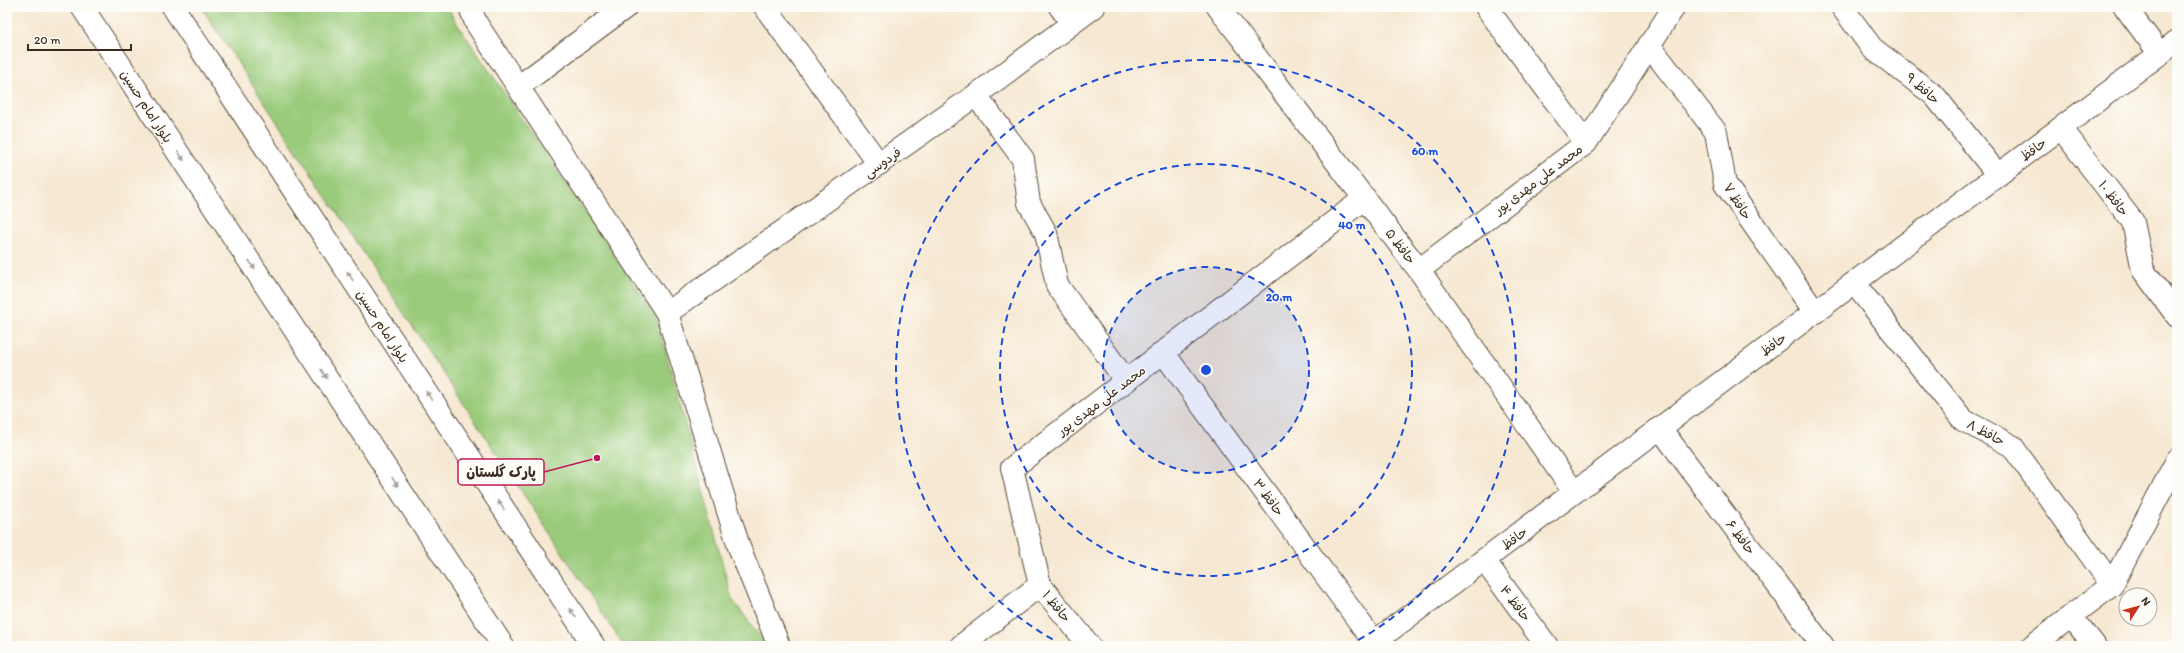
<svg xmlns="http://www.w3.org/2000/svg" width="2184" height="653" viewBox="0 0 2184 653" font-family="Itim,'Playpen Sans Arabic',sans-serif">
	<rect width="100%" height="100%" fill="#fdfcf7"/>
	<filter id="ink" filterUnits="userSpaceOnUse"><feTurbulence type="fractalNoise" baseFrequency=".025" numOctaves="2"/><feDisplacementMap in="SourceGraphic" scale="8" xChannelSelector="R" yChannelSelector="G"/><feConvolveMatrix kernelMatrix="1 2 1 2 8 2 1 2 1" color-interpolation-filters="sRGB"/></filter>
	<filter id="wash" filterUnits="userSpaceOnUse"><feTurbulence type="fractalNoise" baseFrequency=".012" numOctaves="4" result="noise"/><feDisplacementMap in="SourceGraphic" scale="16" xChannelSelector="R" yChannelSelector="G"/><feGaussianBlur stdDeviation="0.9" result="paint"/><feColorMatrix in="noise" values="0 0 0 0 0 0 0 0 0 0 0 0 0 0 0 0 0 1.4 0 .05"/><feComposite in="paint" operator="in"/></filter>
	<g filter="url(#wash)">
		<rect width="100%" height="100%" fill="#f6e8d2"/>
		<path fill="#9acb7a" stroke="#6a7a4c" d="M201,7H449L452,16L657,318L732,599L767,646H624Z"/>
	</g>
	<g filter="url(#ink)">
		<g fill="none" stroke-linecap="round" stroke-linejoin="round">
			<g stroke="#574639" stroke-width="24">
				<path id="street" d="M470,7L476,23L667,313L739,547L779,646
					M765,7L879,164
					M1060,7L1072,23
					M1218,7L1419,270L1574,492
					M1486,7L1586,143
					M1842,7L1872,48L1934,95L1998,175
					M2125,7L2160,54
					M1649,45L1716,132L1725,184L1815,312
					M518,87L626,7
					M976,95L1023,159L1029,203L1046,233L1057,285L1126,381
					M2061,128L2133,222L2143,270L2177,316
					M1419,270L1586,143L1674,7
					M1854,283L1963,420L2012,446L2112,585
					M667,313L976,95L1094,7
					M1163,352L1374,642
					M1660,428L1823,646
					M1484,560L1547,646
					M1040,585L1090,646
					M2071,616L2095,646
					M961,646L1040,585L1012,468L1365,198
					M2032,646L2112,585L2177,460"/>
			</g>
			<g stroke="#574639" stroke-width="24">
				<path id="secondary" d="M82,7L503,646
					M173,7L594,646
					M1369,646L2177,41"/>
			</g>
			<use href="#street" stroke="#fff" stroke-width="22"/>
			<use href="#secondary" stroke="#fff" stroke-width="22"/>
		</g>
		<defs><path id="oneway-solid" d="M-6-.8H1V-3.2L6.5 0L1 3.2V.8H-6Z"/></defs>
		<g fill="#a79f9a">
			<use href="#oneway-solid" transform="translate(181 156) rotate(57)"/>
			<use href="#oneway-solid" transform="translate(252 265) rotate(57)"/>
			<use href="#oneway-solid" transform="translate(350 276) rotate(-123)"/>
			<use href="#oneway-solid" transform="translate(324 374) rotate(57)"/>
			<use href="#oneway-solid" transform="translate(429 396) rotate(-123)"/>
			<use href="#oneway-solid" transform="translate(395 482) rotate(57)"/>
			<use href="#oneway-solid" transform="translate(501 505) rotate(-123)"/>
			<use href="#oneway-solid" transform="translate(573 613) rotate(-123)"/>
		</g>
	</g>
	<circle cx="1206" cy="370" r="103" fill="#1d4ed8" fill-opacity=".12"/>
	<g fill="none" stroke="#1d4ed8" stroke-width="2" stroke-dasharray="7 5">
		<circle cx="1206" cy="370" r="103"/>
		<circle cx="1206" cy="370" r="206"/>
		<path d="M1063 645A310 310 0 1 1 1349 645"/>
	</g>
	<g text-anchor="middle" stroke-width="3" stroke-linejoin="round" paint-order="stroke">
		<g font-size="13" fill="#3b2a1e" stroke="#fdfcf7">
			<text transform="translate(1923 88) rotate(41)" y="5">حافظ ۹</text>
			<text transform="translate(147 106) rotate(57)" y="5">بلوار امام حسین</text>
			<text transform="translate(2033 149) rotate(-37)" y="5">حافظ</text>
			<text transform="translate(882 162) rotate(-35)" y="5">فردوسی</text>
			<text transform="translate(1538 179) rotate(-37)" y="5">محمد علی مهدی پور</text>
			<text transform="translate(2114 198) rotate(53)" y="5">حافظ ۱۰</text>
			<text transform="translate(1738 201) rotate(58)" y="5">حافظ ۷</text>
			<text transform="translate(1401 246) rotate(53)" y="5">حافظ ۵</text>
			<text transform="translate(383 326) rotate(57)" y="5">بلوار امام حسین</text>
			<text transform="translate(1773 344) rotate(-37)" y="5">حافظ</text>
			<text transform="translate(1101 400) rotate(-37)" y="5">محمد علی مهدی پور</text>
			<text transform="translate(1986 432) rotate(28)" y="5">حافظ ۸</text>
			<text transform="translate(1269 497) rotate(54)" y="5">حافظ ۳</text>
			<text transform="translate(1741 537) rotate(53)" y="5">حافظ ۶</text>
			<text transform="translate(1514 538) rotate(-37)" y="5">حافظ</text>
			<text transform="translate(1516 603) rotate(53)" y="5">حافظ ۴</text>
			<text transform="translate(1057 606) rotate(51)" y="5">حافظ ۱</text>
		</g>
	</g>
	<circle cx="1206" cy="370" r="6" fill="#1d4ed8" stroke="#fdfcf7" stroke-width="2"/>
	<g font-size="12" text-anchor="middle" font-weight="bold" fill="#1d4ed8" stroke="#fdfcf7" stroke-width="3" stroke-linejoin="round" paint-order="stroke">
		<text x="1425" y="155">60 m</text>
		<text x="1352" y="229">40 m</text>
		<text x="1279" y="301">20 m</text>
	</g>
	<path fill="none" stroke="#c2185b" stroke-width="1.5" d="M597 458L544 472"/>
	<circle fill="#c2185b" stroke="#fdfcf7" stroke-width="1.5" cx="597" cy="458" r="4"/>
	<rect fill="#fdfcf7" stroke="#c2185b" stroke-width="1.5" x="458" y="459" width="86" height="26" rx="4"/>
	<g font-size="14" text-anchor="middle" font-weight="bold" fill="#3b2a1e">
		<text x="501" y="477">پارک گلستان</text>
	</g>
	<rect width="2184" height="653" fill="none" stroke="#fdfcf7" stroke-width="24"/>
	<g transform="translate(2138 607) rotate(54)"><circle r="19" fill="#fdfcf7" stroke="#afa8a0"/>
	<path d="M0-3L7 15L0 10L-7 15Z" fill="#c8321e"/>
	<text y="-6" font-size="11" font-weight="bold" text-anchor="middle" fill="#3b2a1e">N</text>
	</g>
	<path d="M28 44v6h103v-6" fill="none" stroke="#3b2a1e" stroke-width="2"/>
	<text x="34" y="44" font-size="12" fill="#3b2a1e" stroke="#fdfcf7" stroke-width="3" paint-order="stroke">20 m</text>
</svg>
